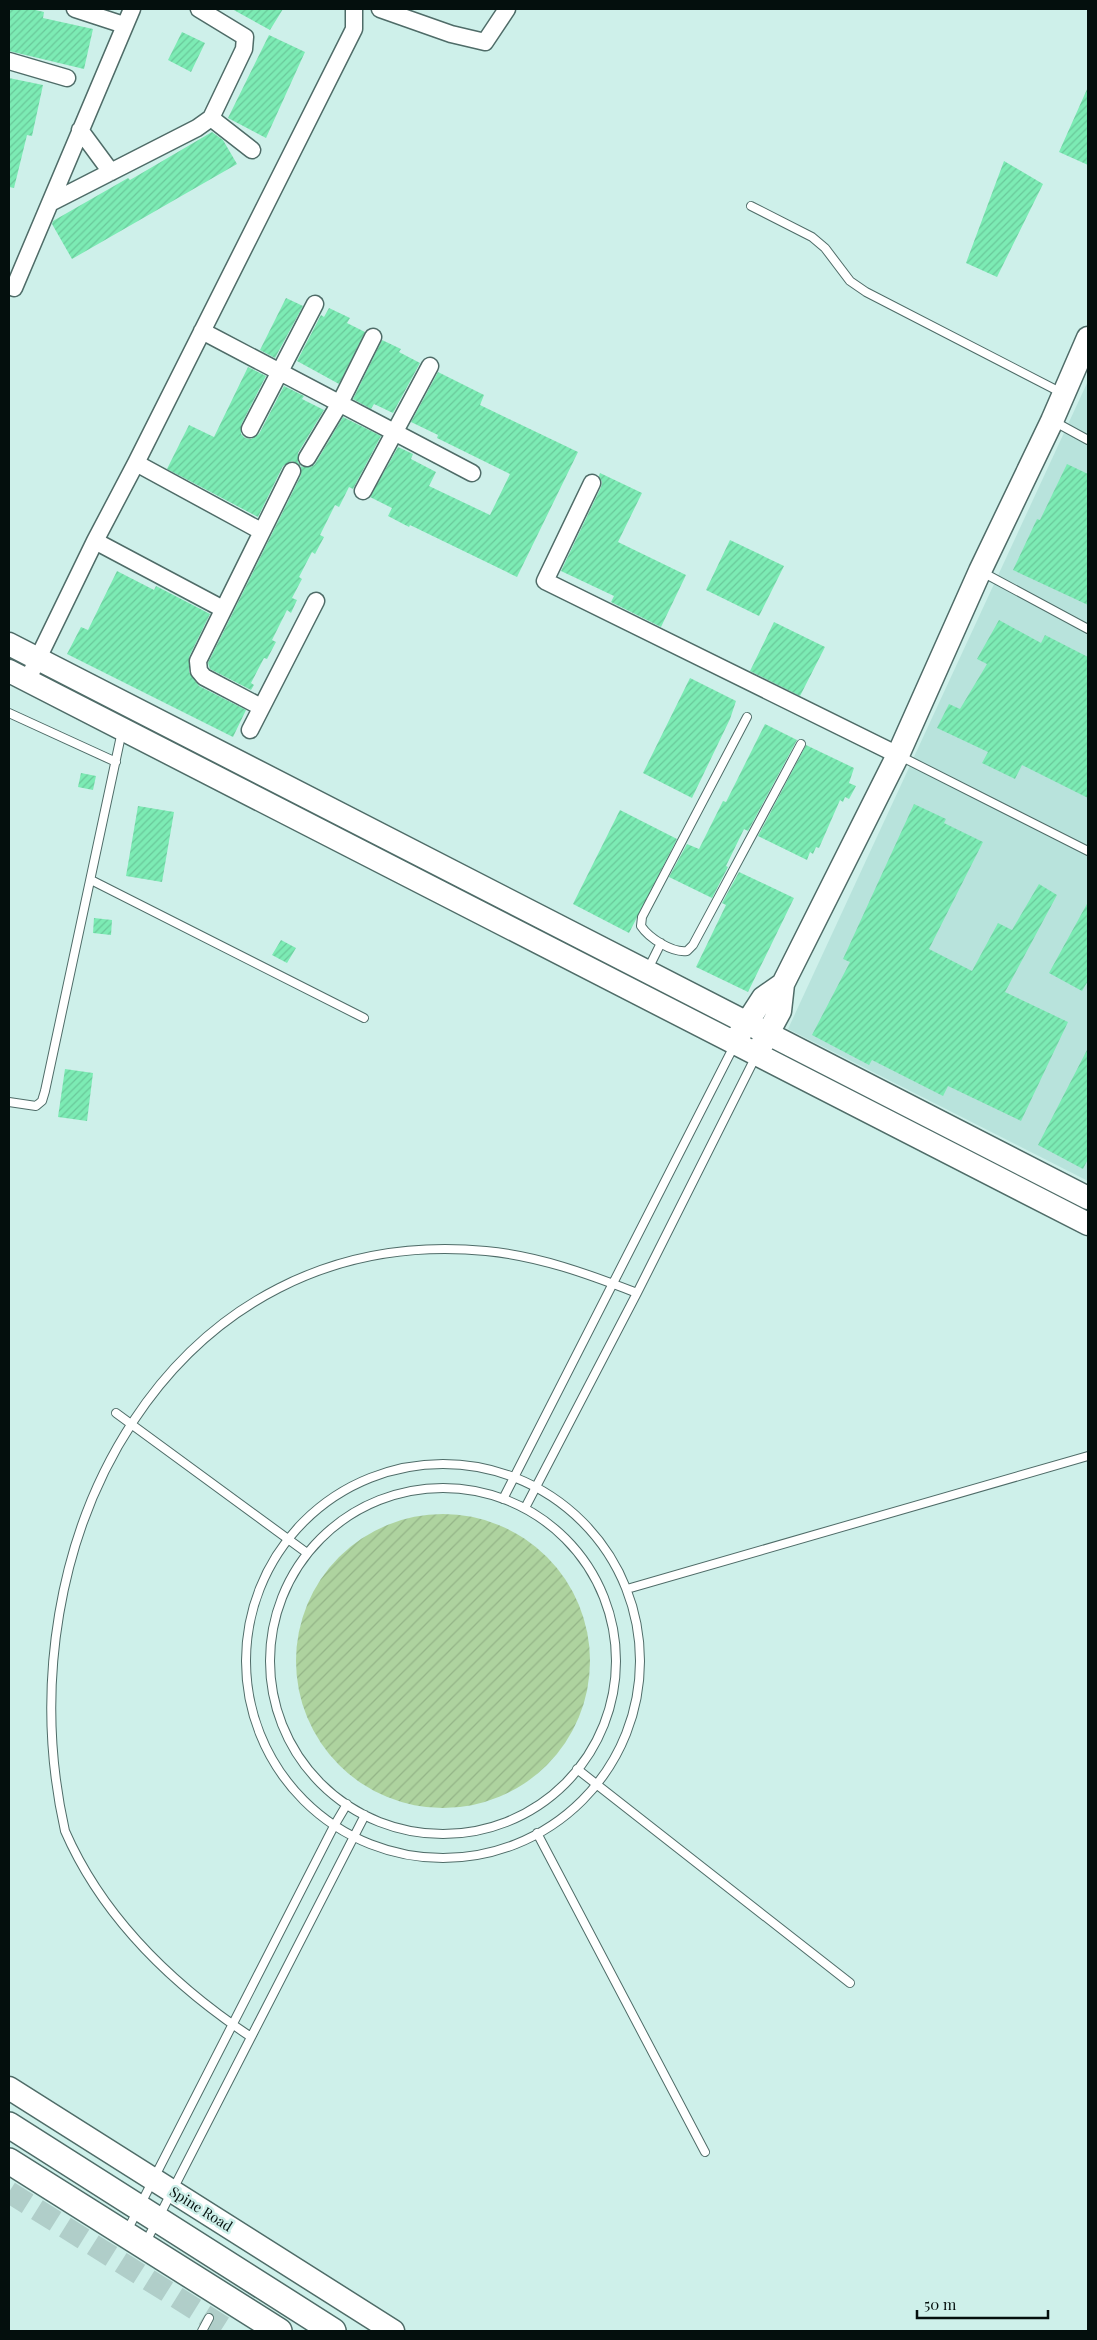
<svg xmlns="http://www.w3.org/2000/svg" width="1097" height="2340" viewBox="0 0 1097 2340" font-family="'Playfair Display',serif">
	<defs>
		<pattern id="garden-furrows" width="10" height="10" patternUnits="userSpaceOnUse" patternTransform="scale(1.25)"><rect width="10" height="10" fill="#aed39f"/><path d="M-1 1l2-2M0 10L10 0M9 11l2-2" fill="none" stroke="#94b488"/></pattern>
		<pattern id="building-hatch" width="6" height="6" patternUnits="userSpaceOnUse" patternTransform="scale(1.25)"><rect width="6" height="6" fill="#7cebb4"/><path d="M-1 1l2-2M0 6l6-6M5 7l2-2" fill="none" stroke="#6ac89a"/></pattern>
	</defs>
	<rect width="100%" height="100%" fill="#cef0ea"/>
	<path fill="#b8e3dc" d="M1088,381V1181L788,1029Z"/>
	<path fill="url(#garden-furrows)" d="M296 1661a147 147 0 1 1 294 0a147 147 0 1 1-294 0Z"/>
	<path fill="url(#building-hatch)" d="M9,9H31L44,12L43,18L93,29L84,69L9,51Z
		M232,9H283L270,30Z
		M182,32L205,43L191,72L168,60Z
		M269,35L305,52L266,138L228,118Z
		M9,78L43,85L32,136L27,135L14,188L9,187Z
		M1088,87V165L1059,152Z
		M212,132L223,140L237,164L72,259L52,224L53,221L128,178L130,180Z
		M1004,161L1043,184L997,277L966,263Z
		M286,298L303,306L275,358L260,350Z
		M329,308L350,318L347,323L365,332L339,384L297,361L321,315L324,317Z
		M382,340L401,349L399,352L420,363L393,413L374,404L371,409L353,399Z
		M248,367L266,376L241,425V434L245,438L251,439L259,434L284,386L304,396L302,399L324,410L298,453V462L302,467H311L315,464L343,417L381,436L353,489L349,487L339,507L335,505L320,535L324,537L315,554L312,552L299,577L302,579L292,598L297,600L291,613L287,610L272,640L276,642L267,659L264,658L251,683L254,685L251,690L210,669L208,663L301,475V466L292,461L283,466L258,517L167,469L189,425L214,437Z
		M438,372L484,395L480,405L578,452L517,577L410,525L409,527L388,516L392,508L370,497L398,447L413,454L411,459L436,472L429,486L490,515L510,474L437,438L438,435L411,422Z
		M1067,464L1088,474V605L1013,570L1037,519L1040,520Z
		M600,473L642,493L618,542L686,575L661,627L611,602L614,596L561,571L601,487L602,482L599,476Z
		M730,540L784,566L759,616L706,590Z
		M117,571L154,590L156,586L210,614L189,657V672L199,686L246,710L233,737L67,654L81,627L88,630Z
		M999,620L1041,643L1045,635L1088,657V798L1022,765L1015,779L982,763L988,752L937,728L949,704L960,709L987,664L977,659Z
		M774,622L825,647L800,696L750,671Z
		M690,678L736,701L730,719L692,798L643,773Z
		M765,724L797,740L748,831L744,829L726,866L728,867L712,898L669,877L687,844L699,849L723,801L726,802Z
		M806,745L854,768L849,783L856,786L849,799L845,797L843,802L840,800L819,848L816,847L813,854L810,852L807,860L758,836Z
		M81,773L96,776L93,790L78,787Z
		M914,804L946,819L944,823L983,842L929,949L972,971L998,923L1012,930L1039,884L1057,895L1005,992L1068,1022L1021,1121L948,1086L943,1096L872,1060L869,1065L812,1035L850,962L843,959Z
		M138,806L174,812L162,882L126,876Z
		M620,810L677,839L629,933L573,904Z
		M739,872L794,898L748,992L696,967L726,905L722,903Z
		M1088,902V981L1082,991L1049,973Z
		M94,918L112,920L111,935L93,933Z
		M281,940L296,948L287,963L272,955Z
		M1088,1048V1159L1083,1169L1038,1145Z
		M65,1069L93,1073L87,1121L58,1117Z"/>
	<g fill="none" stroke-linecap="round" stroke-linejoin="round">
		<path stroke="#b0cec9" stroke-width="22" stroke-dasharray="22 11" stroke-linecap="butt" d="M9,2192L230,2331"/>
		<g stroke="#4f6c68" stroke-width="10">
			<path id="lane" d="M751,206L812,237L825,248L850,281L866,292L1062,393
				M1055,422L1088,440
				M982,572L1088,629
				M9,713L116,762
				M747,717L642,917L641,926C649,938 672,953 687,951L693,945L801,744
				M900,756L1088,851
				M91,880L364,1018
				M648,969L661,943
				M9,1102L36,1106L42,1101L45,1091L122,731
				M116,1413L307,1553
				M246 1661a197 197 0 1 1 394 0a197 197 0 1 1-394 0Z
				M270 1661a173 173 0 1 1 346 0a173 173 0 1 1-346 0Z
				M503,1499L735,1044
				M525,1508L637,1293L756,1056
				M627,1589L1088,1456
				M577,1769L850,1983
				M537,1833L705,2152
				M251,2037C173,1985 103,1918 65,1831C0,1541 172,1221 486,1251C539,1256 588,1274 637,1293
				M127,2231L334,1826L347,1804
				M146,2242L365,1815
				M202,2331L209,2318"/>
		</g>
		<g stroke="#4f6c68" stroke-width="19">
			<path id="street" d="M75,9L124,25
				M380,9L451,34L485,42L507,9
				M9,61L67,78
				M211,118L252,150
				M80,130L111,172
				M50,203L197,128L211,118L244,49L245,37L199,9
				M14,288L132,9
				M202,331L472,473
				M250,429L315,304
				M307,458L340,403L373,337
				M136,463L261,531
				M592,483L545,581L898,755
				M363,491L430,366
				M95,541L223,609
				M27,681L95,541L136,463L354,29V9
				M261,707L204,677L199,671L198,661L292,471
				M250,730L316,601"/>
		</g>
		<g stroke="#4f6c68" stroke-width="25">
			<path id="secondary" d="M9,644L1088,1198
				M9,671L1088,1224
				M739,1035L763,998L783,984
				M761,1046L780,1011L783,984L898,755L980,571L1052,421L1088,338
				M9,2088L393,2331"/>
		</g>
		<g stroke="#4f6c68" stroke-width="28">
			<path id="primary" d="M9,2125L333,2331
				M9,2161L279,2331"/>
		</g>
		<use href="#lane" stroke="#fff" stroke-width="8"/>
		<use href="#street" stroke="#fff" stroke-width="16"/>
		<use href="#secondary" stroke="#fff" stroke-width="22"/>
		<use href="#primary" stroke="#fff" stroke-width="25"/>
	</g>
	<g text-anchor="middle" stroke-width="5" stroke-linejoin="round" paint-order="stroke">
		<g font-size="14" fill="#040f0d" stroke="#cef0ea">
			<text transform="translate(201 2209) rotate(32)" y="5">Spine Road</text>
		</g>
	</g>
	<rect width="1097" height="2340" fill="none" stroke="#040f0d" stroke-width="20"/>
	<path d="M917 2310v8h131v-8" fill="none" stroke="#040f0d" stroke-width="2.5"/>
	<text x="924" y="2310" font-size="15" fill="#040f0d" stroke="#cef0ea" stroke-width="4" paint-order="stroke">50 m</text>
</svg>
